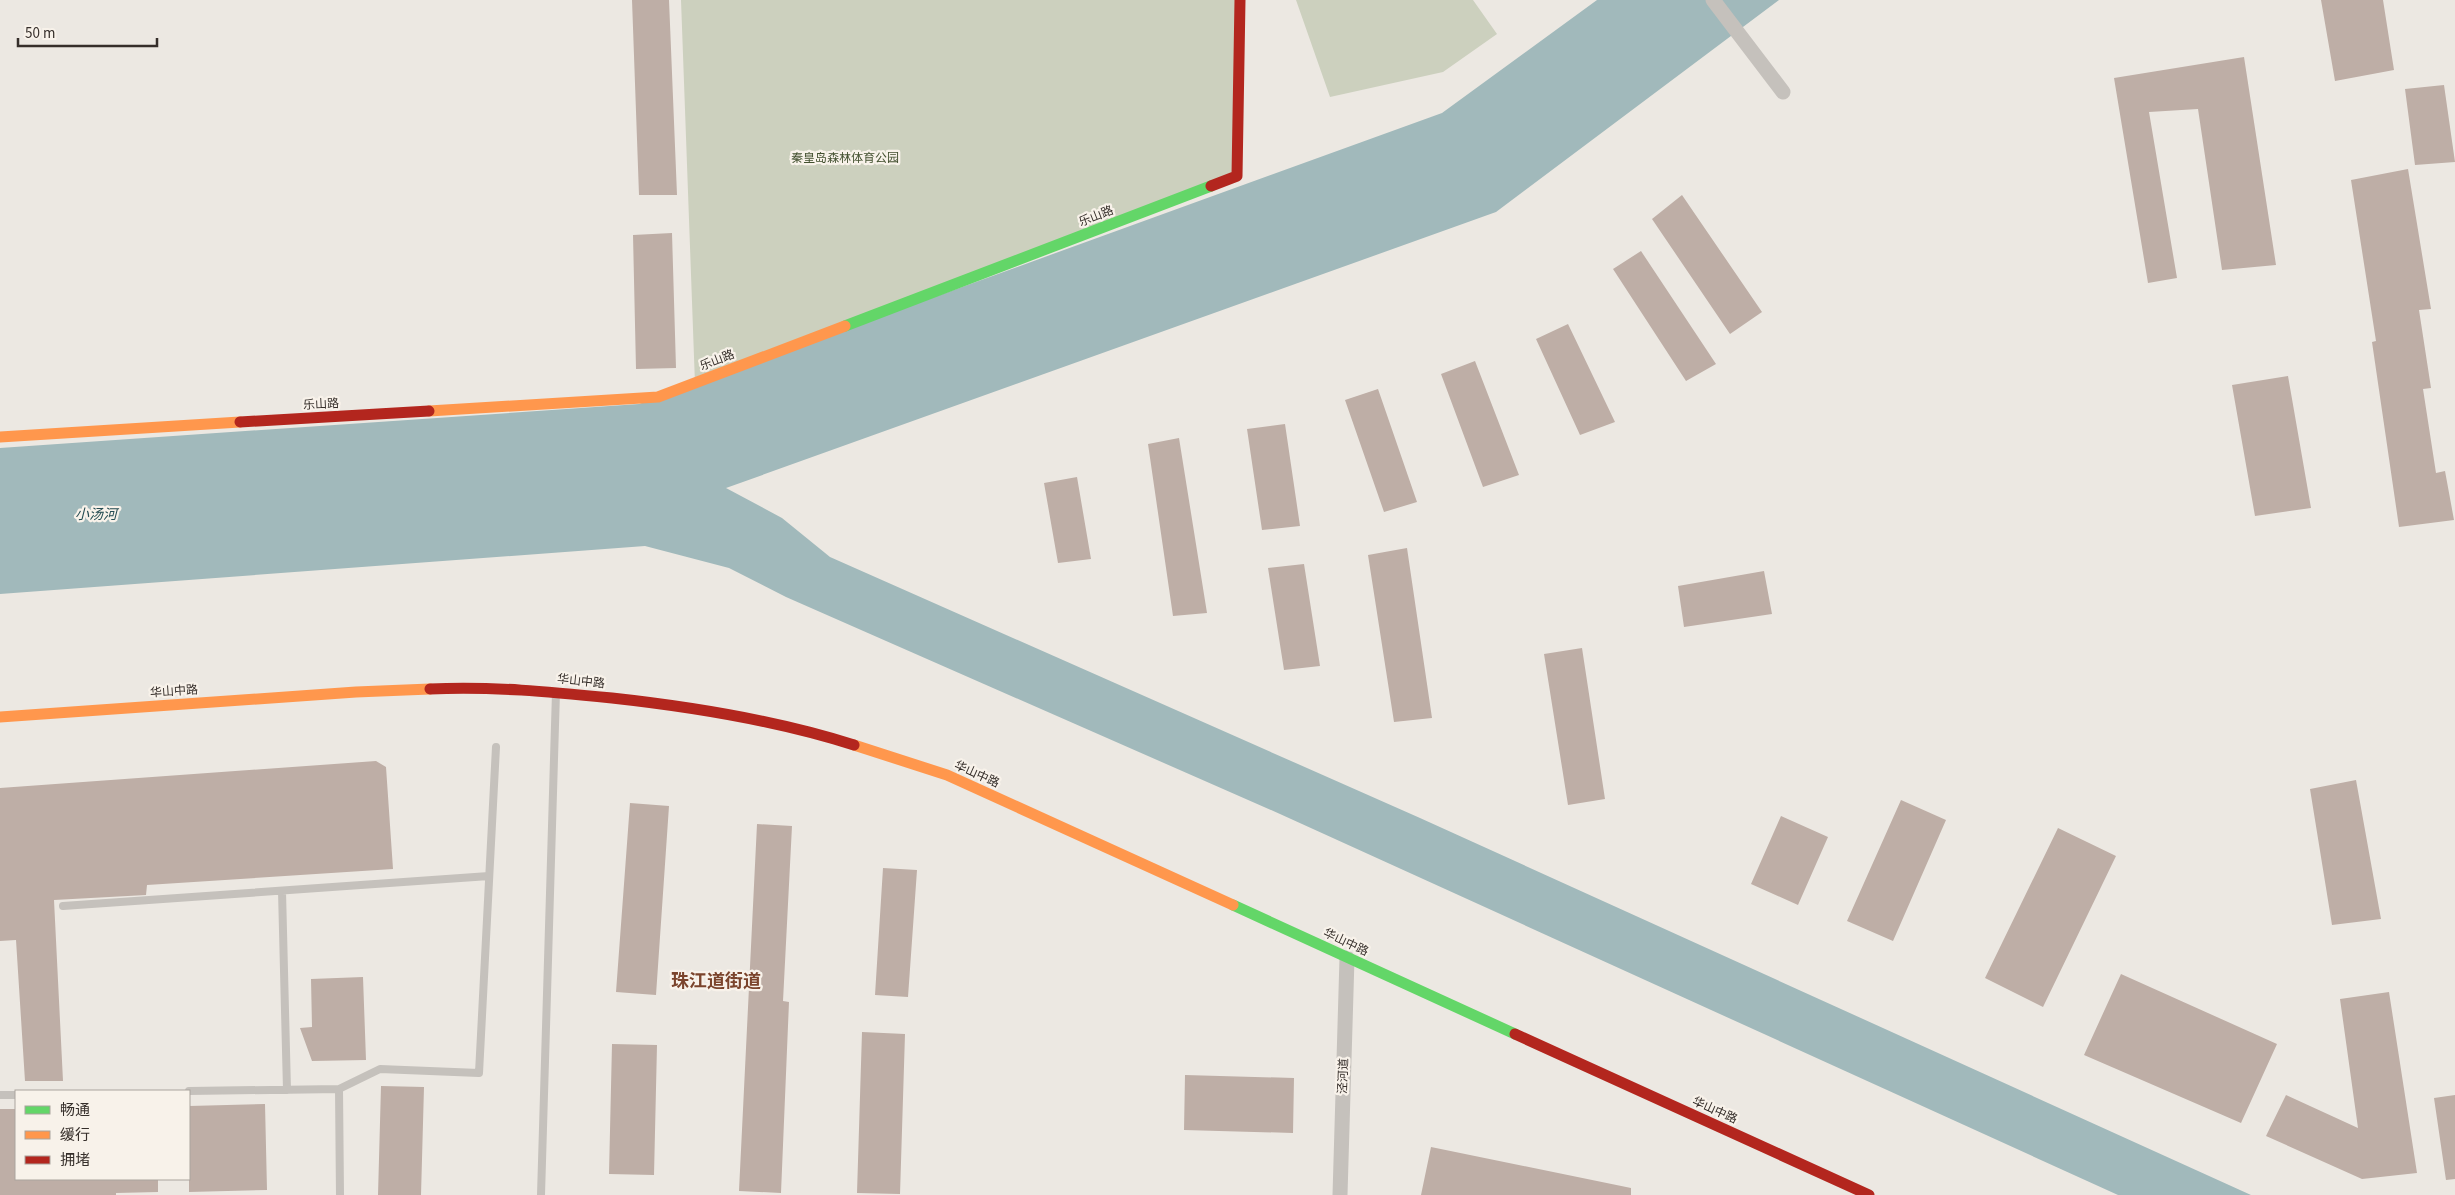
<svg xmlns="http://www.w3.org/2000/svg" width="2455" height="1195" viewBox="0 0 2455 1195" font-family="'Source Sans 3','Noto Sans SC',sans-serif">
	<rect width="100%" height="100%" fill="#ece8e2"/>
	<path fill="#ccd0be" d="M681,0H1240L1237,176L695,384Z
		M1296,0H1473L1497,34L1443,72L1330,97Z"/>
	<path fill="#a1b9bb" d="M1597,0H1779L1496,212L726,488L782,518L830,557L1420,818L2251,1195H2118L1280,814L786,597L729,568L645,546L0,594V448L639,404L1442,113Z"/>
	<path fill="#beaea6" d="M632,0H669L677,195H639Z
		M2321,0H2383L2394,70L2335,81Z
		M2244,57L2276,265L2222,270L2198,109L2149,112L2177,278L2148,283L2114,78Z
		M2444,85L2455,162L2415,165L2405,89Z
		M2408,169L2431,309L2419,310L2431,388L2423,389L2436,473L2445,471L2454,520L2399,527L2372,342L2376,341L2351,180Z
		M1682,195L1762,312L1730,334L1652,219Z
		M672,233L676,368L636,369L633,235Z
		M1641,251L1716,364L1686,381L1613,269Z
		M1568,324L1615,422L1580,435L1536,339Z
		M1475,361L1519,475L1483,487L1441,374Z
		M2288,376L2311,508L2255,516L2232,385Z
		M1378,389L1417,502L1384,512L1345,400Z
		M1285,424L1300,526L1262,530L1247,429Z
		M1179,438L1207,613L1173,616L1148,444Z
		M1077,477L1091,559L1058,563L1044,483Z
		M1407,548L1432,718L1394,722L1368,555Z
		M1304,564L1320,666L1284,670L1268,568Z
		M1764,571L1772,614L1684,627L1678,586Z
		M1582,648L1605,799L1568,805L1544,654Z
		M376,761L386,767L393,869L147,885L146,895L54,900L63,1081H25L16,940L0,941V788Z
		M2356,780L2381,919L2332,925L2310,789Z
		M1901,800L1946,820L1893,941L1847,921Z
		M630,803L669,806L656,995L616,992Z
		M1781,816L1828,837L1798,905L1751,884Z
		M757,824L792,826L783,1001L789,1002L781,1193L739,1191Z
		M2058,828L2116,856L2043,1007L1985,978Z
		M883,868L917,870L908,997L875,995Z
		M2121,974L2277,1044L2241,1123L2084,1055Z
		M363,977L366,1060L312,1061L300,1028L312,1027L311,979Z
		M2389,992L2417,1173L2362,1179L2266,1136L2286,1095L2358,1128L2340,999Z
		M862,1032L905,1034L900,1194L857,1193Z
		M612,1044L657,1045L654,1175L609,1174Z
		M1185,1075L1294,1078L1293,1133L1184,1130Z
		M381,1086L424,1087L421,1195H378Z
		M2455,1095V1179L2446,1180L2434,1098Z
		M265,1104L267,1190L189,1192V1106Z
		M0,1109H16V1179H158V1192L116,1193V1195H0Z
		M1431,1147L1631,1188V1195H1421Z"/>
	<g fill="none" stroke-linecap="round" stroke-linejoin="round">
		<path stroke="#c5c1bc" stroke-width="8" d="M282,891L287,1090
			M63,906L489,876
			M339,1089L380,1069L479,1073L496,747
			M189,1091L339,1089L340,1195
			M0,1095H16
			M541,1195L556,692"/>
		<path stroke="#c5c1bc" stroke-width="15" d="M1713,0L1783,92
			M1340,1195L1347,958"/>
		<path stroke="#63d668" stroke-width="11" d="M845,326L1211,186
			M1233,905L1515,1034"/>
		<path stroke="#ff974d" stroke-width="11" d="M429,411L658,397L845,326
			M0,437L240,422
			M0,717L356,692L430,689
			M854,745L947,775L1233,905"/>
		<path stroke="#b3261e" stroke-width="11" d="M1211,186L1237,176L1240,0
			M240,422L429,411
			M430,689C491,686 552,692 612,698C694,707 776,720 854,745
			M1515,1034L1869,1195"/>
	</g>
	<g text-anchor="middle" stroke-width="4.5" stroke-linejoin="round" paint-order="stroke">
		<g font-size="12" fill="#435130" stroke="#f8f2ea">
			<text x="845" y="162">秦皇岛森林体育公园</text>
		</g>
		<g font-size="12" fill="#352e2a" stroke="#f8f2ea">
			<text transform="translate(1096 216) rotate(-21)" y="4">乐山路</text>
			<text transform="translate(717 360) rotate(-21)" y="4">乐山路</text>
			<text transform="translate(321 404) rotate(-3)" y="4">乐山路</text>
			<text transform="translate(581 681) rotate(6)" y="4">华山中路</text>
			<text transform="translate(174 691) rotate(-4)" y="4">华山中路</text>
			<text transform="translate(977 774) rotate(24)" y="4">华山中路</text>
			<text transform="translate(1346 942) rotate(25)" y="4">华山中路</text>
			<text transform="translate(1343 1076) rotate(-88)" y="4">泾河道</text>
			<text transform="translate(1715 1110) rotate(24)" y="4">华山中路</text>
		</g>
		<g font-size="14" font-style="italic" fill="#244c52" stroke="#f8f2ea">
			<text x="96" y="519">小汤河</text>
		</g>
		<g font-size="18" font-weight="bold" fill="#7b442c" stroke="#f8f2ea">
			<text x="716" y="987">珠江道街道</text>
		</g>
	</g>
	<rect x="15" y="1090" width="175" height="90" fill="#f8f2ea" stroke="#aaa49d"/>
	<rect x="25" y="1106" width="25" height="8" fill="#63d668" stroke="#aaa49d"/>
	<text x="60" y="1115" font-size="15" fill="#352e2a">畅通</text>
	<rect x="25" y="1131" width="25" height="8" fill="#ff974d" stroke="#aaa49d"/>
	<text x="60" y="1140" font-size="15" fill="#352e2a">缓行</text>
	<rect x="25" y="1156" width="25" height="8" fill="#b3261e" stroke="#aaa49d"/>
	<text x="60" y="1165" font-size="15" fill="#352e2a">拥堵</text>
	<path d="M18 38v8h139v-8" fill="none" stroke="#352e2a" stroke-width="2.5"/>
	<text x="25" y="38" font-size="15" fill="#352e2a" stroke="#f8f2ea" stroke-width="4" paint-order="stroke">50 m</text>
</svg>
